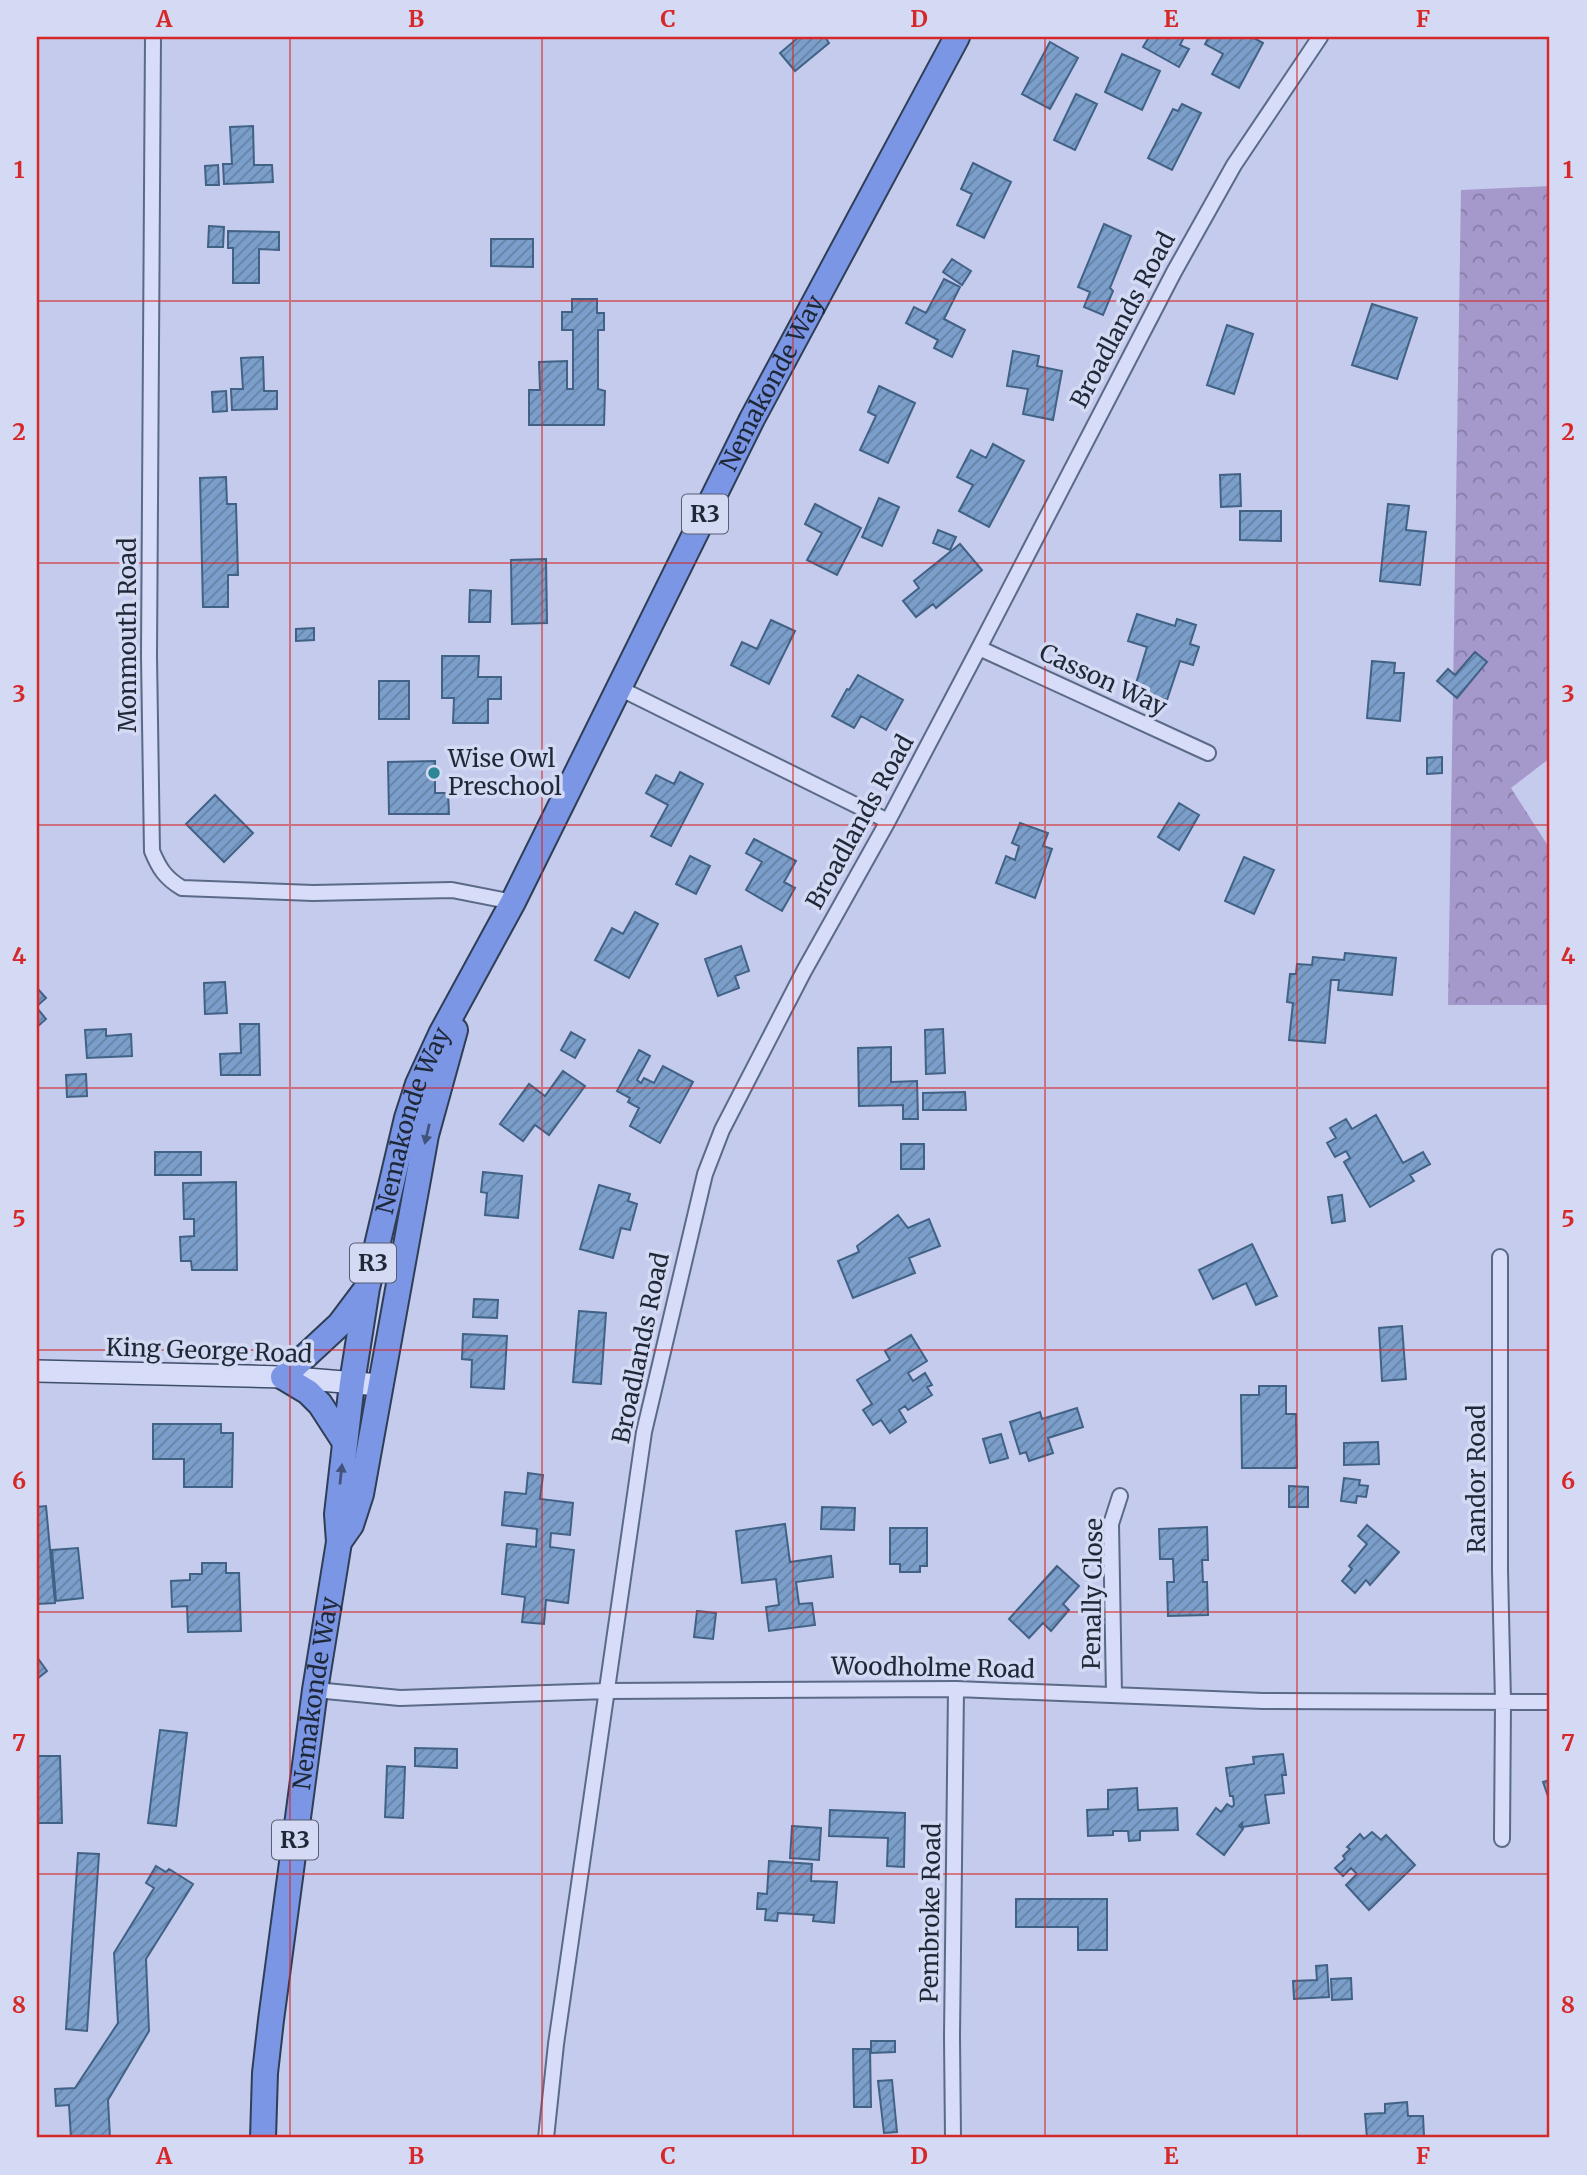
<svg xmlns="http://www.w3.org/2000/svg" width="1587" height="2175" viewBox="0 0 1587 2175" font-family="Merriweather,serif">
	<defs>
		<pattern id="forest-crowns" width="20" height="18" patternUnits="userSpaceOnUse" patternTransform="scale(1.75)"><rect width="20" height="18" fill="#a598cb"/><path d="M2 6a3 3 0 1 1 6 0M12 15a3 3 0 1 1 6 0" fill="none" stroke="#867ca6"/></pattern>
		<pattern id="building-hatch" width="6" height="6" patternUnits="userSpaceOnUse" patternTransform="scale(1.75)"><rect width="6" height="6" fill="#7b9fca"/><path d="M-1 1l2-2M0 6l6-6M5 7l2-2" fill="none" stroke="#6482a5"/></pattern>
	</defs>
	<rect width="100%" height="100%" fill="#c4cbed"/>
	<path fill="url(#forest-crowns)" d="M1550,186V758L1511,788L1550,849V1005H1448L1461,190Z"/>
	<path fill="url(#building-hatch)" stroke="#426285" stroke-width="2" d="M799,37H825L829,43L795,71L780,53Z
		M1149,37H1179L1183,39L1180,45L1189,49L1179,67L1143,47Z
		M1209,37H1252L1263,43L1239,88L1212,74L1223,54L1205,44Z
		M1050,42L1078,58L1050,109L1022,94Z
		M1122,54L1160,71L1142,110L1105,92Z
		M1076,94L1097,104L1075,150L1054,140Z
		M1182,104L1201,113L1172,170L1148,158L1173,109L1178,111Z
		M253,126L254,165H272L273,182L224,184L223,164H232L230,127Z
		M973,163L1011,182L984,238L957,225L972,194L961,189Z
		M218,165L219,185H206L205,166Z
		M1104,224L1131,236L1110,288L1113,291L1103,315L1084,307L1090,292L1078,287Z
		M209,226L224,227L223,247H208Z
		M228,231L279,232V250L259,249V283H233V248H228Z
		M491,239H533V267L491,266Z
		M952,259L971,271L962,285L943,272Z
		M944,279L960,287L944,319L965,330L952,357L934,348L938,340L906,323L914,307L926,313Z
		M572,299H597V313H604V330H598V389L605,391L604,425H529V390H540L539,362L567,361V389H573V330H562V312H572Z
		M1372,304L1417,318L1397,379L1352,365Z
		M1227,325L1253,334L1234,394L1207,385Z
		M1013,351L1039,356L1037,366L1062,371L1053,420L1023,414L1028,389L1007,386Z
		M263,357L264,391H277V409L232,410L231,389H243L241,358Z
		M879,386L915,403L888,463L860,450L876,416L868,412Z
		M226,391L227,411L213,412L212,392Z
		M993,444L1024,461L989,527L959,511L973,485L957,477L971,450L986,458Z
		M1240,474L1241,506L1221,507L1220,475Z
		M226,477L227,504H236L238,575H228V607H203L200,478Z
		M879,498L899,507L882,546L862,537Z
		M815,504L861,528L837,575L807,560L822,533L805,524Z
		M1388,504L1409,506L1406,530L1426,532L1420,585L1380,581Z
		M1240,511H1281V541L1240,540Z
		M938,530L956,537L950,550L933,543Z
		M960,544L982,570L936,608L933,604L916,617L903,601L919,588L914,581Z
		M546,559L547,623L512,624L511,560Z
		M470,590L491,591L490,622H469Z
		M1137,614L1175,626L1177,619L1196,625L1190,644L1199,647L1193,665L1180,661L1167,700L1134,690L1147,647L1128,641Z
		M771,620L795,631L769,684L731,665L742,642L757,649Z
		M314,628V640L296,641V629Z
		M1475,652L1487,662L1457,698L1437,681L1448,669L1455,675Z
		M442,656H479L478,677H501V699H488V723H453L454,698H442Z
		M1372,661L1395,663L1394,673H1404L1400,721L1367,718Z
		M858,675L903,700L886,730L861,716L854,728L832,716L847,689L849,690Z
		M379,681H409V719H379Z
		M1442,757V773L1427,774V758Z
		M435,761V793H448L449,814H389L388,762Z
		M680,772L703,784L671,846L651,836L668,805L646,793L656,775L674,784Z
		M215,795L253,833L224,862L186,824Z
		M1179,803L1199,815L1179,850L1158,837Z
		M1020,823L1048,833L1043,846L1052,849L1035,898L996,883L1006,856L1015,860L1019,846L1012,843Z
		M754,839L796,861L784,882L795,888L782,911L746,890L762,862L746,853Z
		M690,856L710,866L696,894L676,884Z
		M1244,857L1274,870L1254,914L1225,901Z
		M635,912L658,924L629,978L595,960L612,928L623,934Z
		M741,946L749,971L735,976L739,988L718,996L705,959Z
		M1345,953L1396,958L1392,995L1338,990L1339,980H1331L1325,1043L1289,1040L1293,1003L1287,1002L1290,974H1296L1297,964L1312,965L1313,957L1344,960Z
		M225,982L227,1013L205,1014L204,983Z
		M37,988L46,998L37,1006Z
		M37,1008L46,1019L37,1027Z
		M240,1024H259L260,1075H221L220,1054L241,1053Z
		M106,1029V1036L131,1034L132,1056L87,1058L85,1030Z
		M943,1029L945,1073L926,1074L925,1030Z
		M571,1032L585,1040L575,1058L561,1050Z
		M891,1047V1082L917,1081L918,1119H903V1105L859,1106L858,1048Z
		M639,1050L650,1056L637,1080L641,1083L644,1078L654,1083L663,1066L693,1082L660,1143L630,1126L639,1108L628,1102L630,1098L617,1091Z
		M563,1071L585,1086L549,1135L535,1125L523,1141L500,1124L529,1084L545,1096Z
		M86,1074L87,1096L67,1097L66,1075Z
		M965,1092L966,1110H923V1093Z
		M1376,1115L1403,1163L1423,1152L1430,1164L1410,1175L1414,1181L1370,1207L1344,1162L1350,1158L1346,1151L1335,1157L1327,1143L1336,1138L1330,1128L1346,1119L1352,1129Z
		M901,1144H924V1169H901Z
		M155,1152H201V1175H155Z
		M483,1172L522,1176L518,1218L485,1215L487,1193L481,1192Z
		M236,1182L237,1270H192L191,1261H181L180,1237L194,1236V1219H184L183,1183Z
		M599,1185L630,1194L628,1201L637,1204L630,1230L621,1228L613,1258L580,1249Z
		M1342,1195L1345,1221L1332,1223L1328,1197Z
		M898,1215L908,1228L929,1219L940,1246L909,1258L915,1273L853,1298L838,1261L859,1252L857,1246Z
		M1252,1244L1277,1296L1256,1305L1246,1283L1213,1299L1199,1270Z
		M474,1299L498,1300L497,1318L473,1317Z
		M579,1311L606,1313L601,1384L573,1382Z
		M1402,1326L1406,1379L1382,1381L1379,1328Z
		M463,1334L507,1336L504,1389L471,1387L472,1360L462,1359Z
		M911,1335L927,1361L908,1373L913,1381L925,1373L932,1385L927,1387L932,1395L908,1410L905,1406L899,1410L906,1422L890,1433L881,1420L873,1425L863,1410L872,1404L857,1380L890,1360L885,1351Z
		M1259,1386H1286V1414H1296L1297,1468H1242L1241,1395H1259Z
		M1077,1408L1083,1427L1048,1438L1053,1453L1029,1461L1026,1452L1020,1454L1010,1422L1040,1412L1042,1419Z
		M153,1424H221V1433H233L232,1487H184V1459H153Z
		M1001,1434L1008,1458L990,1463L983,1439Z
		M1378,1442L1379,1464L1344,1465V1443Z
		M528,1473L543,1475L540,1499L573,1503L570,1535L551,1533L550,1547L574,1550L568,1603L546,1600L544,1624L522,1622L525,1597L502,1594L507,1544L536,1547L537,1529L502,1525L505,1492L526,1494Z
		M1344,1478L1360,1480L1359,1485L1368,1486L1366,1497L1357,1496L1356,1503L1341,1501Z
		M1289,1486L1308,1487V1507H1289Z
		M46,1506L55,1603L37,1604V1507Z
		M822,1507L855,1508L854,1530L821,1529Z
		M785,1524L790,1562L831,1556L833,1577L796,1582L799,1604L812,1603L815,1625L769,1631L766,1607L779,1605L776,1579L742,1583L736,1531Z
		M1367,1525L1399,1552L1370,1585L1366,1580L1355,1593L1342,1581L1352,1569L1349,1566L1367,1544L1358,1536Z
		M1207,1527L1208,1560H1202L1203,1582H1207L1208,1615L1168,1616L1167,1582H1174L1173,1559H1160L1159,1529Z
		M890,1528H927V1566H920V1572H900V1564H890Z
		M78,1548L83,1598L56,1601L52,1550Z
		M202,1563H226V1573H239L241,1631L188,1632L187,1606L172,1607L171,1581L190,1580V1574H202Z
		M1057,1566L1079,1586L1063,1604L1069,1610L1051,1631L1043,1623L1029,1638L1009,1619Z
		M697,1611L716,1613L713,1639L694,1637Z
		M37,1657L47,1671L37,1679Z
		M160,1730L187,1733L176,1826L148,1823Z
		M415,1748L457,1749V1768L415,1766Z
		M1283,1754L1286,1775H1282L1284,1793L1265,1795L1269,1823L1242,1827V1823L1239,1826L1243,1829L1224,1855L1197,1834L1216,1808L1221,1812L1227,1804L1232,1807L1234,1805L1233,1796H1230L1226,1768L1254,1764L1253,1757Z
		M37,1756H60L62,1823H37Z
		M387,1766L405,1767L403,1818L385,1817Z
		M1550,1780V1802L1543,1782Z
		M1137,1788L1138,1810L1177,1808L1178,1830L1140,1831V1840L1129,1841L1128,1831H1113V1835L1088,1836L1087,1810L1108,1809V1790Z
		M830,1810L905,1813L904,1867L887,1866L888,1838L829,1836Z
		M792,1826L821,1828L819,1860L790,1858Z
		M1372,1832L1381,1840L1386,1835L1415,1865L1369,1910L1346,1885L1357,1874L1351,1868L1343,1876L1335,1868L1345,1859L1343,1856L1350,1849L1347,1847L1360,1834L1364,1839Z
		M78,1853L99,1854L87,2031L66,2029Z
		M769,1861L812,1864L811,1881L837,1882L834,1923L813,1921L814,1915L778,1913L777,1921L765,1920L766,1909H757L758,1893L767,1894Z
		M156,1866L166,1872L169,1869L193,1884L146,1959L149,2031L108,2100L110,2138H71L69,2105L56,2106L55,2089L75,2088L118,2023L114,1953L154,1888L146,1883Z
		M1016,1899H1107V1950H1078V1927H1016Z
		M1327,1965L1329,1997L1294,1999L1293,1981L1317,1980L1316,1966Z
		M1351,1978L1352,1999L1332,2000L1331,1979Z
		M871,2041H895V2052L871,2053Z
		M853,2049H870L871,2107H854Z
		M892,2080L897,2132L884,2133L878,2081Z
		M1407,2102L1408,2116H1423L1424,2136L1367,2138L1365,2114L1385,2113V2104Z"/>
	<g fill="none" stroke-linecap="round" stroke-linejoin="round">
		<g stroke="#5b6a87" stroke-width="18">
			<path id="minor" d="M153,37L149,656L152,851C159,868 165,878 182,888L313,893L452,890L513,902
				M979,648L1208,753
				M619,688L888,821
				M1500,1257V1570L1503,1702L1502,1839
				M315,1690L400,1698L608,1691L956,1689L1263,1701L1550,1702
				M1114,1694L1111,1524L1120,1496
				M546,2138L556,2044L644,1432L705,1174L722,1130L804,971L888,821L979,648L1174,272L1234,165L1320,37
				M953,2138L952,2037L956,1689"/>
		</g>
		<g stroke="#3e4e69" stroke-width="24">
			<path id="secondary" d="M37,1371L283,1377L380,1385"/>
		</g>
		<g stroke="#2f3e55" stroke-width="28">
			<g id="trunk">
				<path d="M344,1441L320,1404L308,1392L283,1377L340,1324L364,1292"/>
				<path d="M339,1542L351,1525L361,1494L426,1135L455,1030"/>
				<path id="s1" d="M263,2138L265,2073L271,2020L315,1690L339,1542L337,1514L352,1383L367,1288L407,1118L418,1084L441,1034L513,902L752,419L957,37"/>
			</g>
		</g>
		<use href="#minor" stroke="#d7ddf8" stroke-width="14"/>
		<use href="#secondary" stroke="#d7ddf8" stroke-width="21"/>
		<use href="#trunk" stroke="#7a96e4" stroke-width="24"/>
	</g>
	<defs><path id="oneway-solid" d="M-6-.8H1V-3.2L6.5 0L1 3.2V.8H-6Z" transform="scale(1.75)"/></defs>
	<g fill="#43547c">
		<use href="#oneway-solid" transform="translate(427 1134) rotate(103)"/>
		<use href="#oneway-solid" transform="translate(341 1474) rotate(-84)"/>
	</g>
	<path fill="none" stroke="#d62828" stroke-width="2" stroke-opacity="0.55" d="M290,37V2138M542,37V2138M793,37V2138M1045,37V2138M1297,37V2138M37,301H1550M37,563H1550M37,825H1550M37,1088H1550M37,1350H1550M37,1612H1550M37,1874H1550"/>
	<circle fill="#2d8794" stroke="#d4d9f4" stroke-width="2.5" cx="434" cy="773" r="7"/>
	<g text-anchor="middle" stroke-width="7" stroke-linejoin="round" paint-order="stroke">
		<g fill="#d4d9f4" stroke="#555d70" stroke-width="2">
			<rect x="682" y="494.5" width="46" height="39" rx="5"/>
			<rect x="350" y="1243.5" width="46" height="39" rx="5"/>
			<rect x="272" y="1820.5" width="46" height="39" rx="5"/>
		</g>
		<g font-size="23" font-weight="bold" fill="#1f2837">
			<text x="705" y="522">R3</text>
			<text x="373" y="1271">R3</text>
			<text x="295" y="1848">R3</text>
		</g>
		<g font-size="24" fill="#1f2837" stroke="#d4d9f4">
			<text transform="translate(1123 320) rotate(-62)" y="8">Broadlands Road</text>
			<text dy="8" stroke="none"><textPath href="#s1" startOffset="1853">Nemakonde Way</textPath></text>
			<text transform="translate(128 635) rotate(-90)" y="8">Monmouth Road</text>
			<text transform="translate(1103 680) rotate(25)" y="8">Casson Way</text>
			<text transform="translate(860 822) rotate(-61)" y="8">Broadlands Road</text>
			<text dy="8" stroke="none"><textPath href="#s1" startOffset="1031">Nemakonde Way</textPath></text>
			<text transform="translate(641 1348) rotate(-78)" y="8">Broadlands Road</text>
			<text transform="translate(209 1351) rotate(2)" y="8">King George Road</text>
			<text transform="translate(1477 1479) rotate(-90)" y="8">Randor Road</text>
			<text transform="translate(1093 1594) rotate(-89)" y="8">Penally Close</text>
			<text transform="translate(933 1668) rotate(1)" y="8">Woodholme Road</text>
			<text dy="8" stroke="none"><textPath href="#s1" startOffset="448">Nemakonde Way</textPath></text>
			<text transform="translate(931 1913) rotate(-89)" y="8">Pembroke Road</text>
		</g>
		<g font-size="24" fill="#1f2837" stroke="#d4d9f4" text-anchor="start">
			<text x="448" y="767">Wise Owl<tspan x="448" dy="28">Preschool</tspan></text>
		</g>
	</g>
	<rect width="1587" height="2175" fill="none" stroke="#d4d9f4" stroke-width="77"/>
	<rect x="38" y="38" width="1510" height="2098" fill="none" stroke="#d62828" stroke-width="2.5"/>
	<g font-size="23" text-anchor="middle" font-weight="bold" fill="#d62828">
		<text x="164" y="27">A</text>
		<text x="416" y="27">B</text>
		<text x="668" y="27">C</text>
		<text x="919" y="27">D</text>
		<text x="1171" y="27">E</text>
		<text x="1423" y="27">F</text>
		<text x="19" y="178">1</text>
		<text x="1568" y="178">1</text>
		<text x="19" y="440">2</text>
		<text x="1568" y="440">2</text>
		<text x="19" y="702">3</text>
		<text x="1568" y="702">3</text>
		<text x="19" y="964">4</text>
		<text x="1568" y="964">4</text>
		<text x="19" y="1227">5</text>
		<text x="1568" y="1227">5</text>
		<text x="19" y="1489">6</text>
		<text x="1568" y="1489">6</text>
		<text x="19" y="1751">7</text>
		<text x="1568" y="1751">7</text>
		<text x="19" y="2013">8</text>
		<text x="1568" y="2013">8</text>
		<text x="164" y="2164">A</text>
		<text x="416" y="2164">B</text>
		<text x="668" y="2164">C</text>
		<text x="919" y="2164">D</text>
		<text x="1171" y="2164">E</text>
		<text x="1423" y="2164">F</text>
	</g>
</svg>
